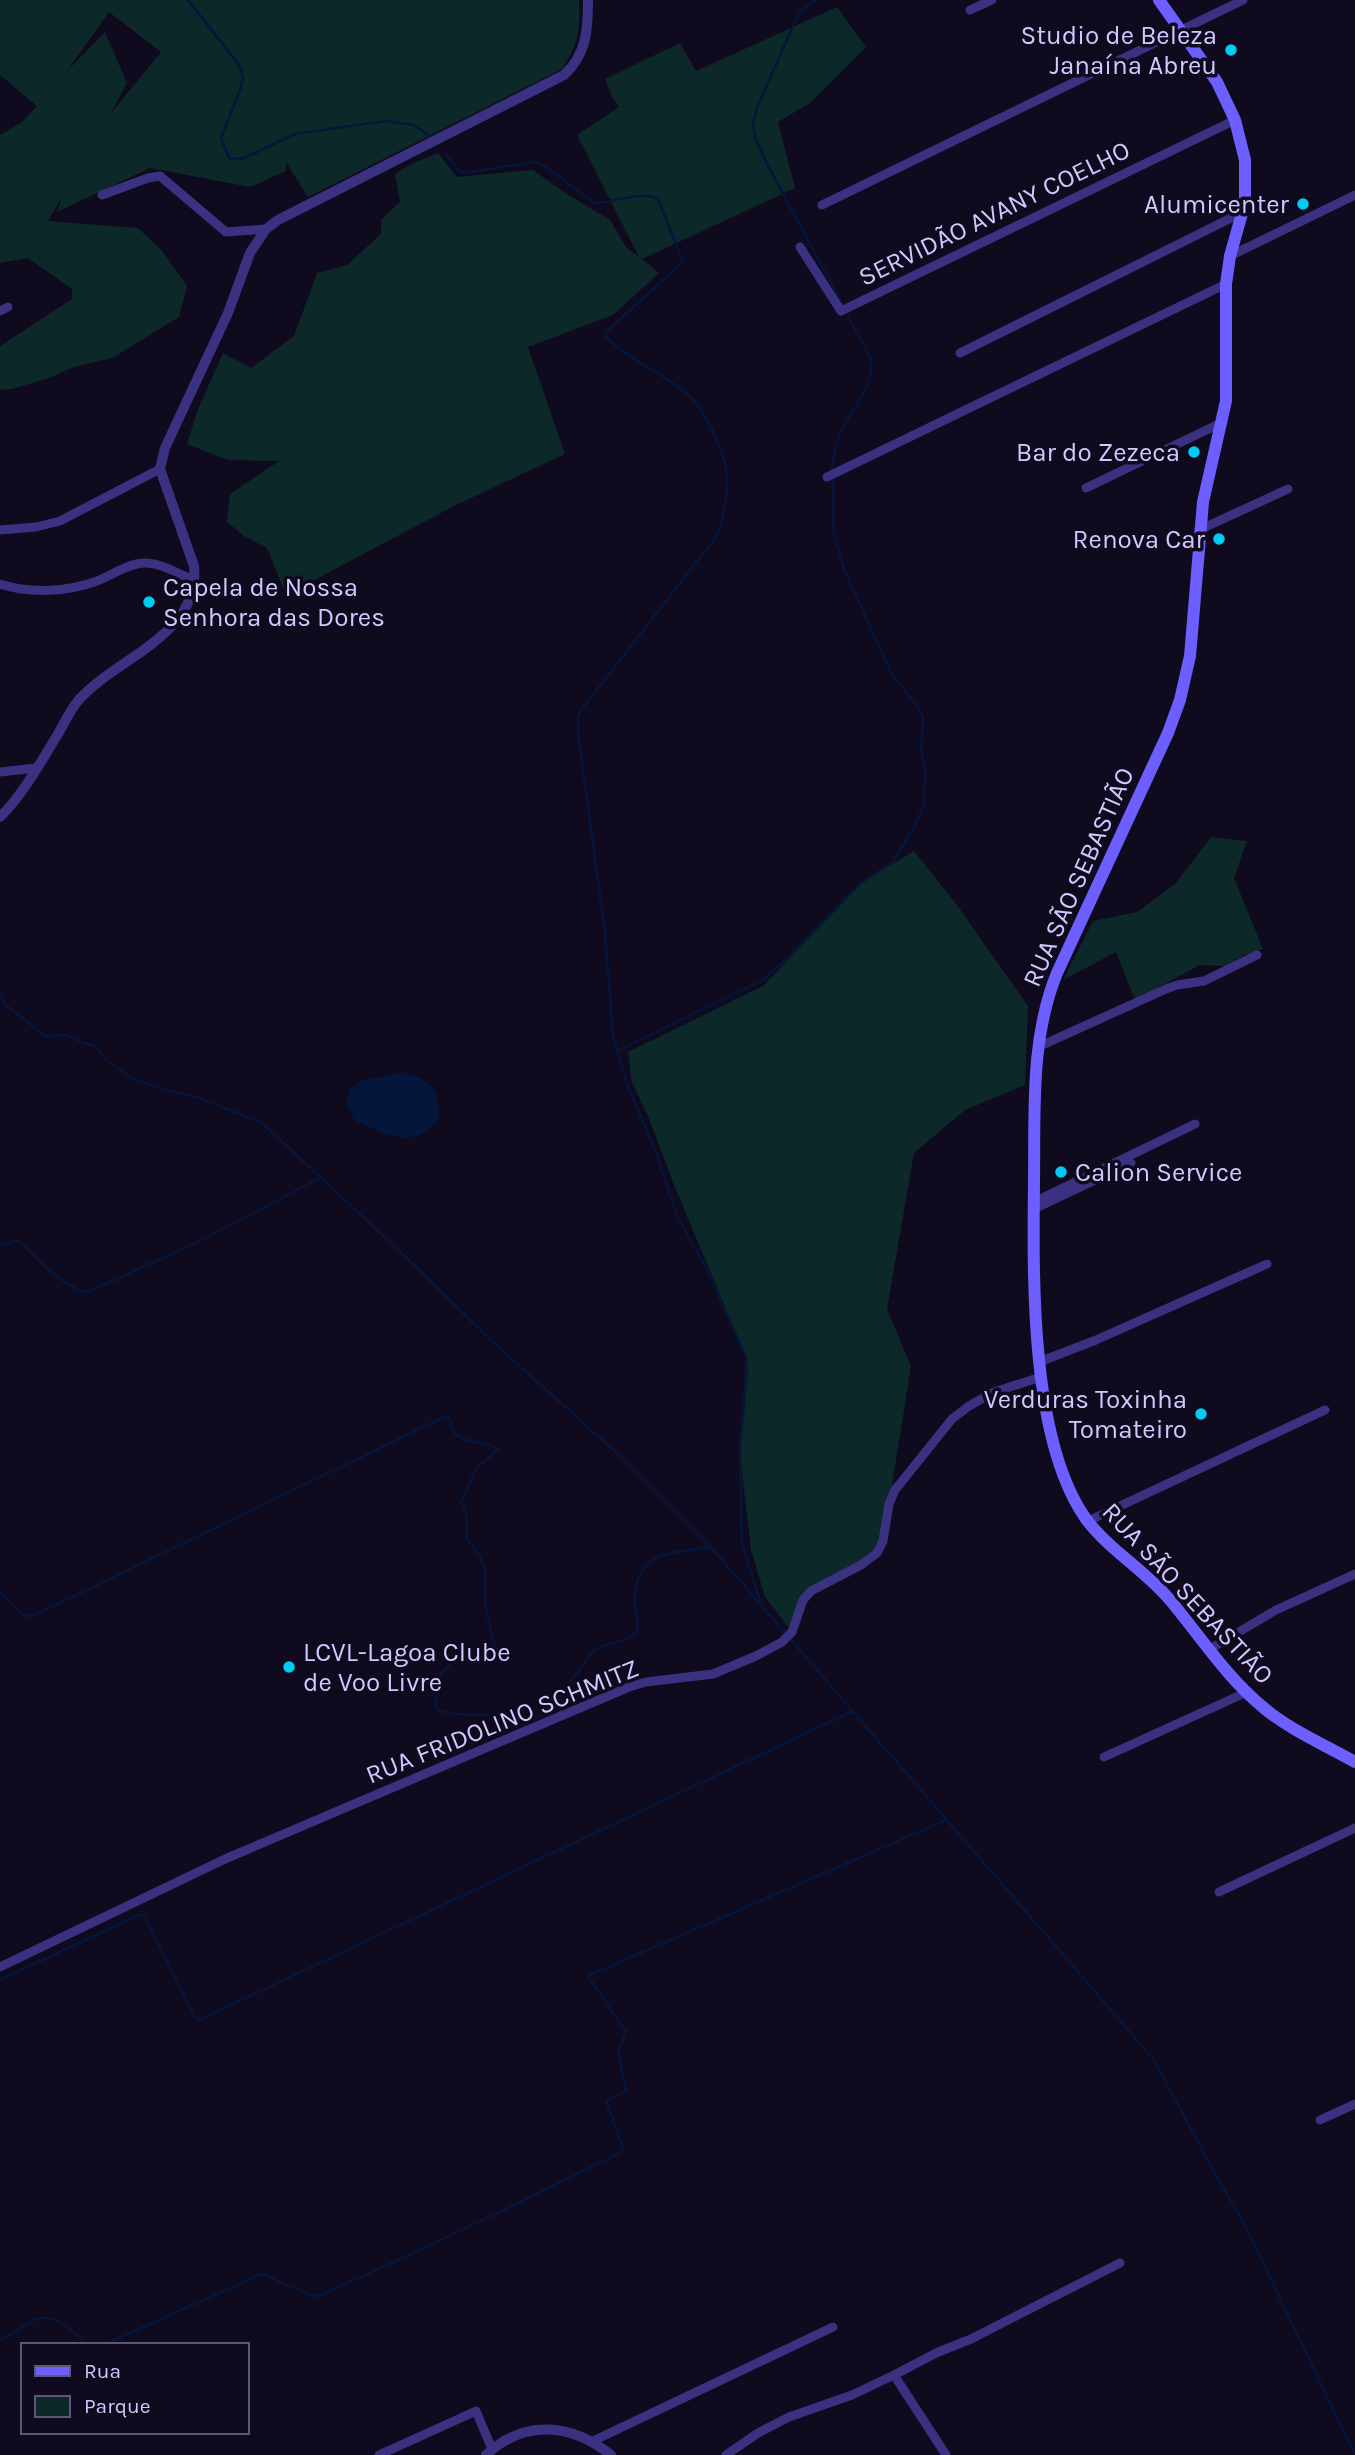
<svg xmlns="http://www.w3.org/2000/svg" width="1355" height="2455" viewBox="0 0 1355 2455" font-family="Karla,sans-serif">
	<rect width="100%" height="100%" fill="#0f0a1e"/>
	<path fill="#0d2828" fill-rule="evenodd" d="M0,0H579C580,30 579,44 562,69L308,197L286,162V171L250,187L150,168L57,212L62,197L48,221L138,228L162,251L187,286L179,317L112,358L74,367L49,378L12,389L0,390V346L72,299V289L28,258L0,263V135L22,122L37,106L0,75ZM109,12L161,52L111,113L127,83L105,32L67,71Z
		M837,7L866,47L810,103L778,122L795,188L642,259L659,273L613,315L528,347L565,454L456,505L286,595L267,548L244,536L227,522L230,494L279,461L228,460L187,444L198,409L223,353L251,368L294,336L317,273L347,265L381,234V220L400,202L395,174L411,164L438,153L457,177L533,170L564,192L610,220L626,247L639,257L577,135L619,107L611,95L605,79L680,43L696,71Z
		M1211,837L1247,841L1234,878L1263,949L1245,955L1225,966L1200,965L1135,1000L1116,952L1063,980L1093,921L1137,912L1176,883Z
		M914,851L957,905L1028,1006L1025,1085L965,1110L914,1153L887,1309L911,1366L889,1504L877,1553L820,1585L788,1627L765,1597L751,1550L740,1454L746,1357L674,1185L648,1116L632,1083L628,1052L763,986L861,883Z"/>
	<path fill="#05163c" d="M402,1072C432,1080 442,1089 438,1121C432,1125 426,1133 420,1135C398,1143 373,1129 354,1120L346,1102L350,1089L361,1081Z"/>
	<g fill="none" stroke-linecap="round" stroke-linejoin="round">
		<path stroke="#05163c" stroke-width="2.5" d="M188,0L239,65L243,77L241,87L221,139L229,158L242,159L295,134L385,121L414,125L431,137
			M815,0L799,12L757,108L753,123L755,137L768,166L842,303
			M446,154L459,171L465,173L534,162L546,167L594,203C611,203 644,190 658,199L683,262L608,330L605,336C628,359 660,372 685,392C705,408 723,448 727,473C729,490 723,522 716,537L581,710L578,718V732L605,933L613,1036L627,1084L654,1147L677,1216L706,1268L746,1357L747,1372L740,1444L742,1544L760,1601
			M831,471C834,460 834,445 840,434C850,412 875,385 871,359L849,318
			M0,995L5,1004L45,1036L67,1035L83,1043L95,1046L106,1060L131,1078L163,1089L200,1098L262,1123L390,1242L496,1345L618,1454L711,1547L1154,2060L1214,2172L1243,2221L1355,2455
			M617,1051L763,980L786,959L861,883L893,862L914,827L924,805L925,772L921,751L923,717L917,705L892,675L844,569L833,530V481
			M0,1246L18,1240C34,1255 65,1290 88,1292L198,1242L320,1178
			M0,1591L24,1616L35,1615L448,1415C451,1420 451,1428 454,1432C463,1444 487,1441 498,1449L476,1469L461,1502L466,1514L467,1539L479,1555L485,1568V1604L495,1649L487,1659L467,1657L457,1659L441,1673L435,1706L439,1710L452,1714L539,1717L549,1711L594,1650C605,1643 627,1642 634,1634C640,1629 637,1621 636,1614C628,1554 664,1553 711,1547
			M0,1980L139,1915H144L195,2017L199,2020L853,1711
			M0,2340C12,2334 23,2326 34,2320C54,2311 75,2332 87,2345
			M103,2345L262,2274L313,2296L321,2295L433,2244L620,2153L623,2147L606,2101L626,2091L618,2051L626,2032L588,1976L946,1820"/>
		<path stroke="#3a3281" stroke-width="9" d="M970,10L992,0
			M102,195L148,178L160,176L226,232L266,229
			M822,205L1243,0
			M800,247L841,311L1235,120
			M1230,256L1355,195
			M0,311L8,307
			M960,353L1243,212
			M827,477L1226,284
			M1086,488L1223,422
			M0,530L36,527L60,521L160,469
			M1199,530L1288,489
			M0,584C30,594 67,592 97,581C112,575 127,564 143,563C160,562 179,574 195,581
			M0,772L36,768
			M1038,1047L1166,989L1177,985L1204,981L1257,955
			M1034,1202L1195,1124
			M1034,1209L1131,1163
			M1039,1362L1096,1340L1267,1264
			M1088,1521L1325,1410
			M1210,1649L1276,1610L1355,1574
			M1104,1757L1247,1692
			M1219,1892L1355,1828
			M0,1967L225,1859L629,1687L646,1682L713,1674L756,1656L782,1642L792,1632L803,1600L811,1591L861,1565L877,1553L883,1541L889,1504L895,1490L952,1419L969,1406L994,1392L1041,1377
			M1320,2120L1355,2104
			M894,2375L936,2353L971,2339L1120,2263
			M593,2441L833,2327
			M379,2455L476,2411L492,2449
			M726,2455L758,2433L789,2417L852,2395L894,2375L946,2455"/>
		<path stroke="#3a3281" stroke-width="10" d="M0,817C22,796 42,760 58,734C64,723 70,711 77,702C114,658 201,636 194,566L160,469L165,448L228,313L250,253L266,229L278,220L564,75C587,54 588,29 588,0
			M486,2455C524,2419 571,2423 611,2455"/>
		<path stroke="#6d5fff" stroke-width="12" d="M1159,0L1217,82L1235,120L1245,160V203L1230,256L1226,284V401L1203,502L1190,656L1180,700L1168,733L1057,973C1030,1039 1035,1112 1034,1182C1033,1277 1030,1440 1086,1519C1109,1550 1145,1570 1170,1600C1200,1636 1227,1678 1264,1708C1290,1730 1325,1745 1355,1762"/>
	</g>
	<g fill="#00cbf3" stroke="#0f0a1e" stroke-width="2.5">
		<circle cx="1231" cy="50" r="7"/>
		<circle cx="1303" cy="204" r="7"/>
		<circle cx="1194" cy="452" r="7"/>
		<circle cx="1219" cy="539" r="7"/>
		<circle cx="149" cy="602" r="7"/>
		<circle cx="1061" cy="1172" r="7"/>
		<circle cx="1201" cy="1414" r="7"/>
		<circle cx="289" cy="1667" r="7"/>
	</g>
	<g text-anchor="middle" stroke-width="7" stroke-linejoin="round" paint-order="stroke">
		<g font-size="26" fill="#d1c8ff" stroke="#0f0a1e" text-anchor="end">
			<text x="1217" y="44">Studio de Beleza<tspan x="1217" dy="30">Janaína Abreu</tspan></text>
			<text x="1289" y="213">Alumicenter</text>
			<text x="1180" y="461">Bar do Zezeca</text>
			<text x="1205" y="548">Renova Car</text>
			<text x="163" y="596" text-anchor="start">Capela de Nossa<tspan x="163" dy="30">Senhora das Dores</tspan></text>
			<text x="1075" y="1181" text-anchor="start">Calion Service</text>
			<text x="1187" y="1408">Verduras Toxinha<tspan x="1187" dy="30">Tomateiro</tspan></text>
			<text x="303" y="1661" text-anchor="start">LCVL-Lagoa Clube<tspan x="303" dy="30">de Voo Livre</tspan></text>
		</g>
		<g font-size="26" fill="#d1c8ff" stroke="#0f0a1e">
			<text transform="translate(994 213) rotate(-26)" y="9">SERVIDÃO AVANY COELHO</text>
			<text transform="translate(1078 877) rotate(-66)" y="9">RUA SÃO SEBASTIÃO</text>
			<text transform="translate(1188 1593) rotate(47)" y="9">RUA SÃO SEBASTIÃO</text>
			<text transform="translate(502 1721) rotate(-22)" y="9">RUA FRIDOLINO SCHMITZ</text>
		</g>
	</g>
	<rect x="21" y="2343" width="228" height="91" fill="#0f0a1e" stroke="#5d5678" stroke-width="2"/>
	<rect x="35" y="2366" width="35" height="10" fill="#6d5fff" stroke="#5d5678" stroke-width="2"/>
	<text x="84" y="2378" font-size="21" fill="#d1c8ff">Rua</text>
	<rect x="35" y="2396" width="35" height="21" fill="#0d2828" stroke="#5d5678" stroke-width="2"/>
	<text x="84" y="2413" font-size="21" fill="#d1c8ff">Parque</text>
</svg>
